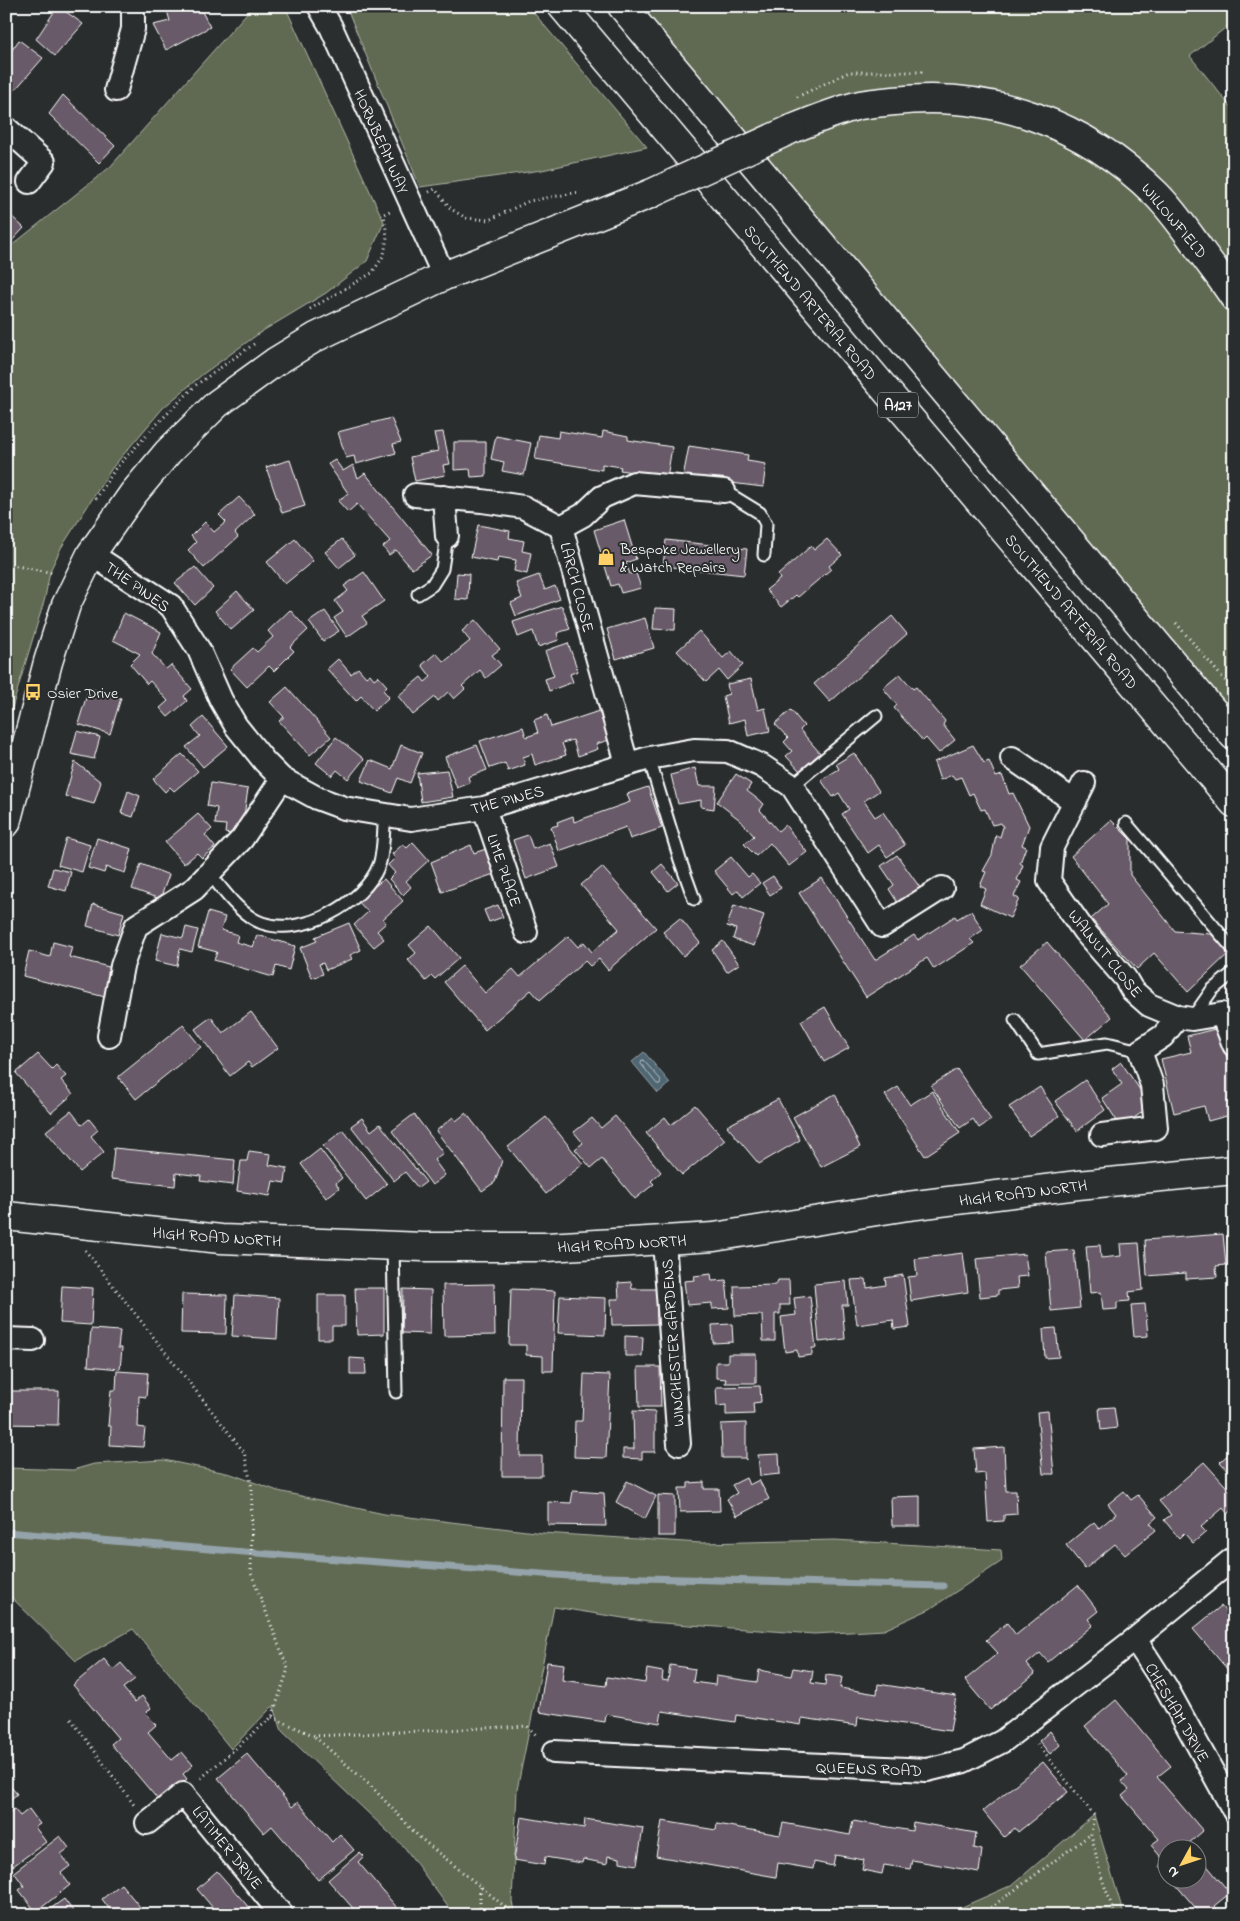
<svg xmlns="http://www.w3.org/2000/svg" width="1240" height="1921" viewBox="0 0 1240 1921" font-family="'Indie Flower',sans-serif">
	<rect width="100%" height="100%" fill="#2a2d2e"/>
	<filter id="ink" filterUnits="userSpaceOnUse"><feTurbulence type="fractalNoise" baseFrequency=".02" numOctaves="2"/><feDisplacementMap in="SourceGraphic" scale="10" xChannelSelector="R" yChannelSelector="G"/><feConvolveMatrix kernelMatrix="1 2 1 2 8 2 1 2 1" color-interpolation-filters="sRGB"/></filter>
	<g filter="url(#ink)">
		<path fill="#606b52" stroke="#b0b5a8" d="M253,6H285L384,222L367,261L326,293L261,332L203,374L163,408L112,468L61,548L50,571L45,598L6,728V250L110,167Z
			M346,6H528L647,147L542,170L420,187Z
			M637,6H1234V21L1190,56L1234,111V715Z
			M164,1460L231,1474L278,1491L384,1514L543,1533L701,1543L835,1540L1001,1550L1002,1561L930,1609L884,1630L814,1634L648,1622L554,1607L517,1790L512,1902L514,1911L622,1909L953,1911L1012,1885L1094,1815L1124,1915H454L405,1848L282,1731L274,1707H272L231,1749L133,1629L76,1661L6,1592V1468L73,1470L94,1464Z"/>
		<path fill="#4f6673" stroke="#95a3ab" d="M644,1052L670,1083L658,1093L632,1062Z"/>
		<g fill="none" stroke-linecap="round" stroke-linejoin="round">
			<path stroke="#b9c2c7" stroke-width="1" d="M643,1060L661,1080L660,1084H657L641,1064Z"/>
			<path stroke="#95a3ab" stroke-width="7" d="M6,1532L269,1554L569,1576L943,1586"/>
		</g>
		<path fill="#675a67" stroke="#fff" d="M58,6L83,24L55,56L36,39Z
			M178,6L181,10L188,6H199L210,27L166,50L153,25L170,21L166,7Z
			M19,40L43,58L15,90L6,82V58Z
			M63,95L115,146L99,163L49,114Z
			M6,211L24,228L8,245L6,244Z
			M391,418L401,442L393,444L396,453L356,464L354,456L346,458L338,432Z
			M559,431L602,438L603,431L628,436V440L672,447L667,478L620,470L621,467L602,464V470L535,459L539,435L558,438Z
			M443,432L450,464L443,465L445,475L415,481L410,457L438,451L434,433Z
			M496,436L531,443L524,475L502,471L504,462L491,459Z
			M454,442H486V476L471,477L470,469L454,470Z
			M689,446L748,455L747,461L766,464L763,487L683,477Z
			M290,460L305,506L282,513L266,467Z
			M335,460L343,471L353,465L358,478L365,473L432,555L412,569L396,550L389,555L383,547L390,541L357,504L348,512L338,501L348,493L328,464Z
			M239,497L255,514L235,533L238,537L204,568L188,550L196,542L191,536L205,522L214,532L226,522L219,515Z
			M624,520L636,559L626,563L630,574L636,573L641,588L621,593L618,584L611,586L594,530Z
			M478,525L510,531L509,538L524,541L522,551L531,553L527,574L514,571L516,560L498,557L497,562L471,557Z
			M295,539L313,561L285,584L267,562Z
			M342,539L355,555L339,568L325,552Z
			M827,539L842,555L829,566L831,569L798,597L796,595L781,607L766,590L780,579L778,575L811,546L814,550Z
			M666,540L747,549L744,575L663,566Z
			M195,567L213,588L195,605L175,583Z
			M364,572L384,601L362,616L367,623L347,637L334,618L343,612L335,601L348,591L344,586Z
			M457,573L469,574L468,600L455,599Z
			M539,575L545,590L555,586L560,599L516,616L511,603L522,598L516,583Z
			M237,591L254,610L231,630L215,611Z
			M562,606L570,629L557,633L559,640L538,647L533,631L518,637L513,622Z
			M655,608L676,609L675,630L653,629Z
			M290,610L308,630L290,647L294,651L274,671L269,666L247,687L230,669L253,648L257,652L273,637L268,631Z
			M325,611L339,631L323,641L309,622Z
			M124,613L161,632L152,654L166,669L171,665L192,689L184,696L187,701L168,717L160,708L168,701L150,681L147,684L130,664L140,654L113,640Z
			M892,616L907,634L830,702L814,684Z
			M645,618L654,648L616,659L607,629Z
			M475,620L500,649L492,655L501,665L486,678L480,670L462,686L465,689L454,699L448,692L438,701L435,697L413,715L398,696L421,677L425,682L431,677L422,665L436,653L444,662L470,641L462,631Z
			M699,631L723,658L731,651L743,665L727,680L719,670L706,682L677,651Z
			M568,643L578,671L570,674L573,682L549,691L545,679L554,676L545,651Z
			M338,659L351,674L358,668L366,677L370,674L374,679L378,676L387,686L383,690L389,697L374,711L361,696L356,701L327,669Z
			M900,674L913,689L916,687L945,721L943,725L955,740L939,753L926,738L923,741L894,708L897,705L883,688Z
			M751,679L758,710L765,708L770,731L748,736L745,719L729,723L723,696L729,694L727,684Z
			M287,687L331,737L310,755L279,721L284,717L270,702Z
			M89,688L121,698L110,734L78,724Z
			M791,710L804,726L800,730L820,753L800,771L786,756L792,751L784,742L788,738L775,724Z
			M599,711L609,740L596,744L598,749L578,756L573,740L562,743L566,755L535,765L532,754L523,757L525,765L508,771L505,763L490,768L480,741L523,727L526,737L538,733L534,720L547,715L551,727Z
			M203,717L228,746L203,767L186,747L200,736L192,727Z
			M77,731L100,737L94,759L71,754Z
			M336,737L364,759L348,779L337,770L332,776L316,763Z
			M401,745L422,753L410,783L398,778L392,793L361,781L370,760L392,769Z
			M477,745L487,770L468,777L470,783L457,788L445,757Z
			M973,745L984,763L989,761L996,777L1002,775L1009,794L1013,793L1029,826L1022,845L1026,847L1020,863L1023,865L1017,880L1021,882L1014,896L1019,899L1010,918L980,904L986,889L980,886L986,872L983,871L992,855L996,835L1000,837L1003,827L1001,823L992,825L985,809L981,810L973,793L969,795L961,777L955,779L952,775L940,780L934,762Z
			M854,753L879,791L864,801L875,817L883,812L905,845L887,857L879,845L868,853L842,814L849,809L839,793L833,797L821,780L839,769L836,764Z
			M182,754L198,771L174,791L170,787L165,792L153,779Z
			M75,762L101,782L94,804L65,796Z
			M695,768L699,786H716L714,809L701,807V800L678,804L671,775Z
			M447,770L453,797L421,802L417,773Z
			M736,774L751,784L747,791L764,804L760,810L778,831L785,825L807,852L789,866L770,843L756,856L744,844L754,836L740,820L717,802Z
			M211,783L248,789L241,836L225,833L226,825L215,824L217,808L207,806Z
			M648,787L662,828L630,839L626,827L559,851L551,827L558,825L557,822L573,816L574,822L630,802L627,794Z
			M128,791L140,796L133,817L121,813Z
			M198,814L212,829L205,835L215,847L202,858L197,853L184,864L165,842Z
			M1111,820L1130,839V875L1175,931L1211,934L1229,953L1188,992L1154,953L1137,969L1091,919L1108,904L1071,856Z
			M528,835L533,849L550,843L559,867L526,879L513,840Z
			M66,838L90,845L82,872L58,865Z
			M97,838L132,849L125,873L106,867L104,873L88,868Z
			M413,842L429,860L406,881L411,887L403,895L389,879L395,873L388,865L395,858L392,854L403,844L407,848Z
			M471,845L474,853L486,849L494,874L442,892L431,862Z
			M897,855L923,892L901,908L889,889L894,885L881,866Z
			M731,857L748,877L752,874L760,883L743,897L738,890L733,894L714,871Z
			M141,864L169,875L160,899L132,889Z
			M662,864L678,883L668,891L653,872Z
			M602,867L656,928L608,970L599,959L590,966L585,961L540,1000L531,990L485,1030L444,982L462,966L485,993L513,969L520,977L568,936L578,947L584,942L592,952L619,929L581,885Z
			M53,868L71,872L66,891L48,886Z
			M773,876L781,888L770,895L762,883Z
			M822,878L875,960L914,935L918,940L955,916L957,919L971,911L983,930L970,939L974,943L934,969L927,958L866,997L799,893Z
			M384,879L403,901L383,919L386,923L377,931L384,939L374,947L354,925L368,912L355,898L372,883L375,886Z
			M93,904L124,913L118,935L87,926Z
			M498,905L503,917L489,922L484,910Z
			M734,905L764,915L754,946L733,939L736,929L727,926Z
			M208,912L225,917L221,930L238,935L236,942L253,947L257,935L295,946L289,970L276,966L273,977L214,960L217,952L198,947Z
			M680,918L700,943L683,956L663,932Z
			M349,923L361,950L350,955L352,959L326,970L323,963L319,964L323,974L312,978L300,948L317,941L315,937Z
			M431,926L459,958L435,979L432,976L426,981L408,960L416,953L409,945Z
			M186,927L198,930L192,952L180,949L177,966L155,961L162,933L183,938Z
			M723,941L739,964L727,972L712,950Z
			M53,942L72,947L69,957L113,968L105,997L23,976L29,951L50,957Z
			M1047,942L1112,1017L1085,1040L1020,965Z
			M1234,987V1001L1227,994Z
			M825,1007L849,1048L824,1062L801,1021Z
			M251,1012L278,1048L252,1067L248,1062L230,1076L195,1029L211,1017L223,1033Z
			M183,1025L201,1047L136,1099L118,1077Z
			M1219,1028L1234,1084V1114L1208,1121L1204,1106L1174,1113L1161,1059L1191,1052L1187,1036Z
			M38,1054L52,1069L56,1065L66,1076L61,1080L73,1094L51,1113L16,1073Z
			M1121,1062L1151,1106L1121,1127L1102,1098L1122,1084L1112,1069Z
			M957,1069L991,1120L979,1128L973,1119L960,1128L931,1086Z
			M1085,1080L1105,1110L1077,1131L1055,1101Z
			M898,1087L910,1105L932,1091L960,1133L925,1156L885,1095Z
			M1040,1087L1059,1116L1029,1136L1009,1107Z
			M835,1094L860,1147L821,1167L793,1117Z
			M778,1099L800,1140L759,1164L727,1126Z
			M695,1105L725,1140L682,1175L646,1133L665,1117L671,1125Z
			M71,1111L82,1125L89,1119L98,1130L91,1136L104,1152L80,1172L46,1131Z
			M466,1113L502,1160L495,1182L482,1191L436,1131L453,1117L456,1121Z
			M414,1114L443,1153L434,1160L445,1175L432,1185L392,1131Z
			M615,1116L661,1172L651,1181L654,1184L635,1199L602,1159L591,1168L575,1149L583,1143L574,1132L592,1118L601,1128Z
			M546,1117L583,1164L546,1194L508,1147Z
			M362,1118L371,1131L380,1124L426,1182L418,1188L405,1172L394,1181L351,1126Z
			M343,1130L387,1184L366,1201L323,1146Z
			M114,1148L235,1160L233,1185L200,1181L201,1176L176,1173L175,1186L111,1179Z
			M320,1149L342,1178L336,1183L339,1188L326,1198L301,1164Z
			M249,1151L271,1154L269,1165L287,1168L285,1183L273,1181L270,1196L237,1191L241,1161H247Z
			M1227,1231H1234V1271H1231Z
			M1223,1234L1226,1265L1216,1266L1217,1277L1186,1279V1273L1147,1276L1145,1240Z
			M1139,1243L1143,1290L1129,1292L1130,1301L1117,1302V1309L1103,1310L1101,1292L1090,1293L1086,1246L1100,1245L1101,1258L1121,1256L1120,1244Z
			M1074,1250L1080,1308L1051,1311L1046,1252Z
			M963,1253L968,1292L911,1301L908,1277L917,1276L915,1259Z
			M1025,1254L1028,1276L1017,1277L1018,1288L998,1290V1295L980,1297L976,1259Z
			M711,1274L712,1281L726,1280L729,1308L712,1309V1303L687,1305L684,1281L695,1280L694,1276Z
			M903,1275L910,1327L894,1329L893,1320L857,1325L851,1280L866,1279L867,1288L886,1285L885,1278Z
			M778,1280H789L790,1305H780V1314H775V1341H763L762,1315L735,1316L734,1286L776,1285Z
			M846,1281L848,1305H842L845,1339L819,1342L814,1284Z
			M631,1282L632,1289H656L657,1324L612,1325L611,1299H619L618,1283Z
			M494,1284L495,1335L444,1336L443,1285Z
			M62,1286L93,1288L91,1325L60,1323Z
			M355,1288H384V1334L357,1335Z
			M403,1289L431,1290L430,1334L402,1333Z
			M511,1289L555,1291L553,1371H543V1356L526,1355V1345H509Z
			M182,1294L227,1295L226,1334L181,1333Z
			M235,1295L279,1298L277,1339L232,1336Z
			M318,1295H345V1326H332V1339H318Z
			M560,1296L606,1298L605,1335L558,1333Z
			M810,1296L816,1348H812V1355L798,1357L797,1350L785,1352L781,1317L796,1315L794,1298Z
			M1145,1304L1148,1336L1134,1337L1131,1305Z
			M732,1324L733,1342L713,1343L712,1325Z
			M1056,1328L1059,1357L1045,1358L1043,1329Z
			M91,1329L120,1331L118,1348H122L120,1369L88,1366Z
			M625,1336L643,1337L642,1356H625Z
			M728,1354H756V1383H725L726,1379L716,1378V1362H728Z
			M350,1358L365,1359L366,1374H350Z
			M638,1367H660L661,1407H639Z
			M117,1371L148,1373L146,1397L139,1396L138,1427L145,1428L143,1447L110,1445L111,1426H108L111,1390H116Z
			M584,1374L610,1375L606,1458L574,1457L575,1421H582Z
			M503,1377H521L520,1456H542V1476H502Z
			M760,1386L761,1402L753,1403L754,1414L726,1415V1405L717,1406L716,1387Z
			M6,1391H59L58,1425L6,1424Z
			M1114,1407L1117,1428L1101,1430L1099,1408Z
			M633,1411L655,1412V1452H642V1459L623,1458V1449H634Z
			M1048,1411L1054,1474H1043L1037,1412Z
			M746,1423V1460L745,1458H722L721,1424Z
			M1004,1447L1006,1491H1016L1017,1514L1004,1515V1521L988,1522L985,1473L976,1474L974,1449Z
			M1234,1449V1477L1220,1462Z
			M779,1454L780,1474L760,1476L758,1455Z
			M1204,1462L1234,1495V1509L1228,1514L1223,1508L1201,1527L1206,1532L1193,1543L1184,1533L1179,1538L1164,1520L1171,1515L1159,1501Z
			M746,1478L749,1485L759,1480L769,1499L737,1516L727,1499L737,1493L732,1485Z
			M627,1481L656,1496L645,1519L616,1502Z
			M704,1482V1489H719L720,1511L680,1512L679,1488H688V1483Z
			M573,1491L604,1493L606,1526L548,1525V1502L571,1503Z
			M1124,1491L1131,1500L1138,1495L1157,1517L1150,1523L1156,1530L1125,1555L1115,1544L1085,1569L1066,1545L1094,1522L1099,1528L1116,1514L1108,1504Z
			M658,1495L675,1496V1536H658Z
			M920,1496V1526H892L891,1497Z
			M1078,1585L1098,1611L1088,1619L1093,1625L1048,1662L1040,1653L1027,1664L1035,1674L990,1710L965,1680L998,1653L986,1640L1007,1623L1016,1635Z
			M1221,1606L1234,1621V1677L1193,1629Z
			M104,1659L113,1670L121,1663L135,1679L123,1688L135,1702L142,1696L151,1708L146,1713L156,1725L148,1732L172,1760L182,1752L193,1765L183,1774L187,1779L160,1802L111,1744L118,1738L73,1685Z
			M547,1662L564,1664L562,1680L606,1686L607,1677L645,1683L647,1669L663,1672L662,1680L668,1681L670,1665L695,1669L693,1682L715,1685L716,1676L757,1682L759,1670L791,1676L793,1668L813,1671L811,1683L825,1685L826,1675L842,1677L840,1688L877,1694L878,1684L956,1696L950,1731L858,1717L857,1726L802,1718L801,1725L736,1715L735,1722L662,1711L660,1723L606,1714L605,1722L539,1712Z
			M1234,1684V1694L1229,1689Z
			M1116,1700L1171,1766L1157,1777L1203,1831L1188,1844L1192,1848H1168V1875L1159,1865L1164,1861L1151,1845L1159,1839L1122,1796L1129,1790L1121,1781L1128,1776L1085,1726Z
			M1050,1731L1060,1745L1050,1754L1039,1741Z
			M247,1754L292,1807L298,1802L332,1842L340,1834L354,1850L318,1880L272,1826L264,1833L218,1778Z
			M1043,1762L1068,1792L1018,1832L1015,1828L1004,1837L983,1811Z
			M6,1781L17,1794L6,1803Z
			M14,1809L20,1816L29,1809L40,1824L35,1827L46,1842L13,1866L6,1857V1814Z
			M521,1817L584,1828L585,1819L643,1828L637,1865L620,1862V1858L608,1856L607,1864L583,1859L582,1863L545,1857L544,1865L514,1860Z
			M662,1821L716,1830L717,1824L780,1835L783,1823L850,1835L853,1821L912,1831L913,1822L976,1833L974,1848L982,1850L979,1872L912,1860L910,1869L884,1865L882,1874L862,1870L864,1860L835,1855L833,1866L814,1862L813,1869L778,1863L776,1877L656,1856Z
			M60,1836L69,1848L61,1854L70,1866L61,1873L70,1885L36,1912L19,1890L24,1886L14,1872Z
			M360,1852L364,1856L358,1862L399,1910L394,1915H359L328,1880Z
			M1198,1855L1230,1893L1214,1906L1222,1915H1198L1200,1913L1170,1878H1198Z
			M217,1871L251,1910L246,1915H219L197,1889Z
			M121,1884L145,1913L143,1915H114L102,1899Z
			M64,1899L76,1915H43V1914Z"/>
		<g fill="none" stroke-linecap="round" stroke-linejoin="round">
			<g stroke="#fff" stroke-width="15">
				<path id="lane" d="M724,491L760,513L766,524L764,555
					M418,594L432,585L442,569L447,536
					M649,758L680,860L694,899
					M792,786L876,716
					M1126,823L1234,950
					M210,874C224,891 240,915 262,923C302,937 364,904 379,865C384,852 383,830 385,815
					M1193,1017L1212,990L1234,972
					M1015,1020L1038,1054L1107,1043L1140,1051
					M393,1246L396,1392"/>
			</g>
			<g stroke="#fff" stroke-width="26">
				<path id="street" d="M319,6L331,27L444,276
					M116,90L133,29V6
					M6,128L44,162L29,182
					M415,495L482,501L523,507L561,527L627,764
					M444,497L447,536
					M561,527L583,515L602,497L634,483L724,491
					M91,554L171,606L199,650L221,700L236,726L265,762L282,779L317,798L344,808L411,819L484,808L649,758L694,750L728,751L762,766L792,786L882,926L942,888
					M1012,758L1075,802
					M1084,783L1052,847L1049,881L1084,931L1125,978L1132,990L1149,1005L1178,1017L1192,1019L1222,1014L1234,1045
					M484,808L526,932
					M109,1036L122,966L136,926L194,889L242,839L282,779
					M1102,1135L1156,1128L1152,1085L1140,1051L1163,1036L1178,1017
					M664,1241L679,1444
					M6,1339L33,1340
					M1135,1639L1166,1687L1234,1811
					M554,1752L927,1770L964,1761L1003,1741L1135,1639L1234,1558
					M147,1823L183,1794L282,1915"/>
			</g>
			<g stroke="#fff" stroke-width="31">
				<path id="secondary" d="M792,129C814,120 836,111 860,105C871,103 883,102 894,101C993,90 1085,124 1156,194C1172,210 1185,229 1198,247C1210,264 1223,280 1234,297
					M6,823L48,662L66,605L91,554L133,494L168,452L217,404L275,362L316,337L444,276L650,194
					M6,1216L221,1239L423,1247H547L714,1237L908,1206L1078,1185L1234,1170"/>
			</g>
			<g stroke="#fff" stroke-width="31">
				<path id="highway" d="M562,6L1234,803
					M622,6L1234,736"/>
			</g>
			<path stroke="#fff" stroke-width="3" stroke-dasharray="1 4" stroke-linecap="butt" d="M797,97L849,72H923
				M429,192L435,189L451,209L466,218L489,220L529,201L580,192
				M310,309L372,273L384,255L387,237L384,214L390,211
				M150,431L196,385L254,344
				M96,499L115,469L146,436
				M6,564L54,573
				M1176,623L1234,691
				M85,1250L244,1452L252,1488L251,1573L288,1669L272,1717L199,1780
				M272,1717L315,1736L527,1726L538,1737
				M71,1719L134,1805
				M315,1737L371,1786L419,1837L514,1914L529,1915
				M1037,1744L1094,1815L1091,1834L1101,1876L1115,1915
				M480,1887V1915
				M978,1915L982,1914L1091,1834"/>
			<use href="#lane" stroke="#2a2d2e" stroke-width="11"/>
			<use href="#street" stroke="#2a2d2e" stroke-width="22"/>
			<use href="#secondary" stroke="#2a2d2e" stroke-width="28"/>
			<use href="#highway" stroke="#2a2d2e" stroke-width="28"/>
			<g stroke="#fff" stroke-width="31" stroke-linecap="butt">
				<path id="secondary-bridge" d="M650,194L792,129"/>
			</g>
			<use href="#secondary-bridge" stroke="#2a2d2e" stroke-width="28"/>
		</g>
	</g>
	<defs>
		<g id="shop-bare" transform="scale(1.35)"><path d="M-5-2.5h2.3a2.7 3.5 0 0 1 5.4 0H5L5.5 6h-11ZM-1.5-2.5h3a1.5 2.3 0 0 0-3 0Z" fill="#ffd166" stroke="#2a2d2e" stroke-width="2.5" paint-order="stroke"/></g>
		<g id="bus-bare" transform="scale(1.35)"><path d="M-5-6H5V4H4V6H2V4H-2V6H-4V4H-5ZM-3.5-4V0h7V-4ZM-3.5 1.2v1.5H-2V1.2ZM2 1.2v1.5H3.5V1.2Z" fill="#ffd166" stroke="#2a2d2e" stroke-width="2.5" paint-order="stroke"/></g>
	</defs>
	<g fill-rule="evenodd">
		<use href="#shop-bare" x="606" y="557"/>
		<use href="#bus-bare" x="33" y="692"/>
	</g>
	<g text-anchor="middle" stroke-width="4" stroke-linejoin="round" paint-order="stroke">
		<rect fill="#2a2d2e" stroke="#bfc0c0" stroke-width="1" x="878" y="392.5" width="40" height="25" rx="4"/>
		<g font-size="15" font-weight="bold" fill="#fff">
			<text x="898" y="410">A127</text>
		</g>
		<g font-size="16" fill="#fff" stroke="#2a2d2e">
			<text transform="translate(382 141) rotate(66)" y="6">HORNBEAM WAY</text>
			<text transform="translate(1175 220) rotate(50)" y="6">WILLOWFIELD</text>
			<text transform="translate(811 302) rotate(50)" y="6">SOUTHEND ARTERIAL ROAD</text>
			<text transform="translate(138 586) rotate(35)" y="6">THE PINES</text>
			<text transform="translate(578 587) rotate(75)" y="6">LARCH CLOSE</text>
			<text transform="translate(1072 611) rotate(50)" y="6">SOUTHEND ARTERIAL ROAD</text>
			<text transform="translate(507 799) rotate(-15)" y="6">THE PINES</text>
			<text transform="translate(505 870) rotate(71)" y="6">LIME PLACE</text>
			<text transform="translate(1106 953) rotate(51)" y="6">WALNUT CLOSE</text>
			<text transform="translate(1023 1192) rotate(-7)" y="6">HIGH ROAD NORTH</text>
			<text transform="translate(217 1236) rotate(4)" y="6">HIGH ROAD NORTH</text>
			<text transform="translate(622 1243) rotate(-3)" y="6">HIGH ROAD NORTH</text>
			<text transform="translate(672 1343) rotate(-94)" y="6">WINCHESTER GARDENS</text>
			<text transform="translate(1178 1712) rotate(60)" y="6">CHESHAM DRIVE</text>
			<text transform="translate(869 1768) rotate(2)" y="6">QUEENS ROAD</text>
			<text transform="translate(228 1847) rotate(51)" y="6">LATIMER DRIVE</text>
		</g>
		<g font-size="16" fill="#fff" stroke="#2a2d2e" text-anchor="start">
			<text x="620" y="554">Bespoke Jewellery<tspan x="620" dy="18">&amp; Watch Repairs</tspan></text>
			<text x="47" y="698">Osier Drive</text>
		</g>
	</g>
	<rect width="1240" height="1921" fill="none" stroke="#2a2d2e" stroke-width="25"/>
	<rect x="12" y="12" width="1215" height="1896" fill="none" stroke="#fff" stroke-width="2" filter="url(#ink)"/>
	<g transform="translate(1182 1864) rotate(230)"><circle r="24" fill="#2a2d2e" stroke="#7f8182"/>
	<path d="M0-4L9 19L0 12L-9 19Z" fill="#ffd166"/>
	<text y="-8" font-size="14" font-weight="bold" text-anchor="middle" fill="#ffffff">N</text>
	</g>
</svg>
